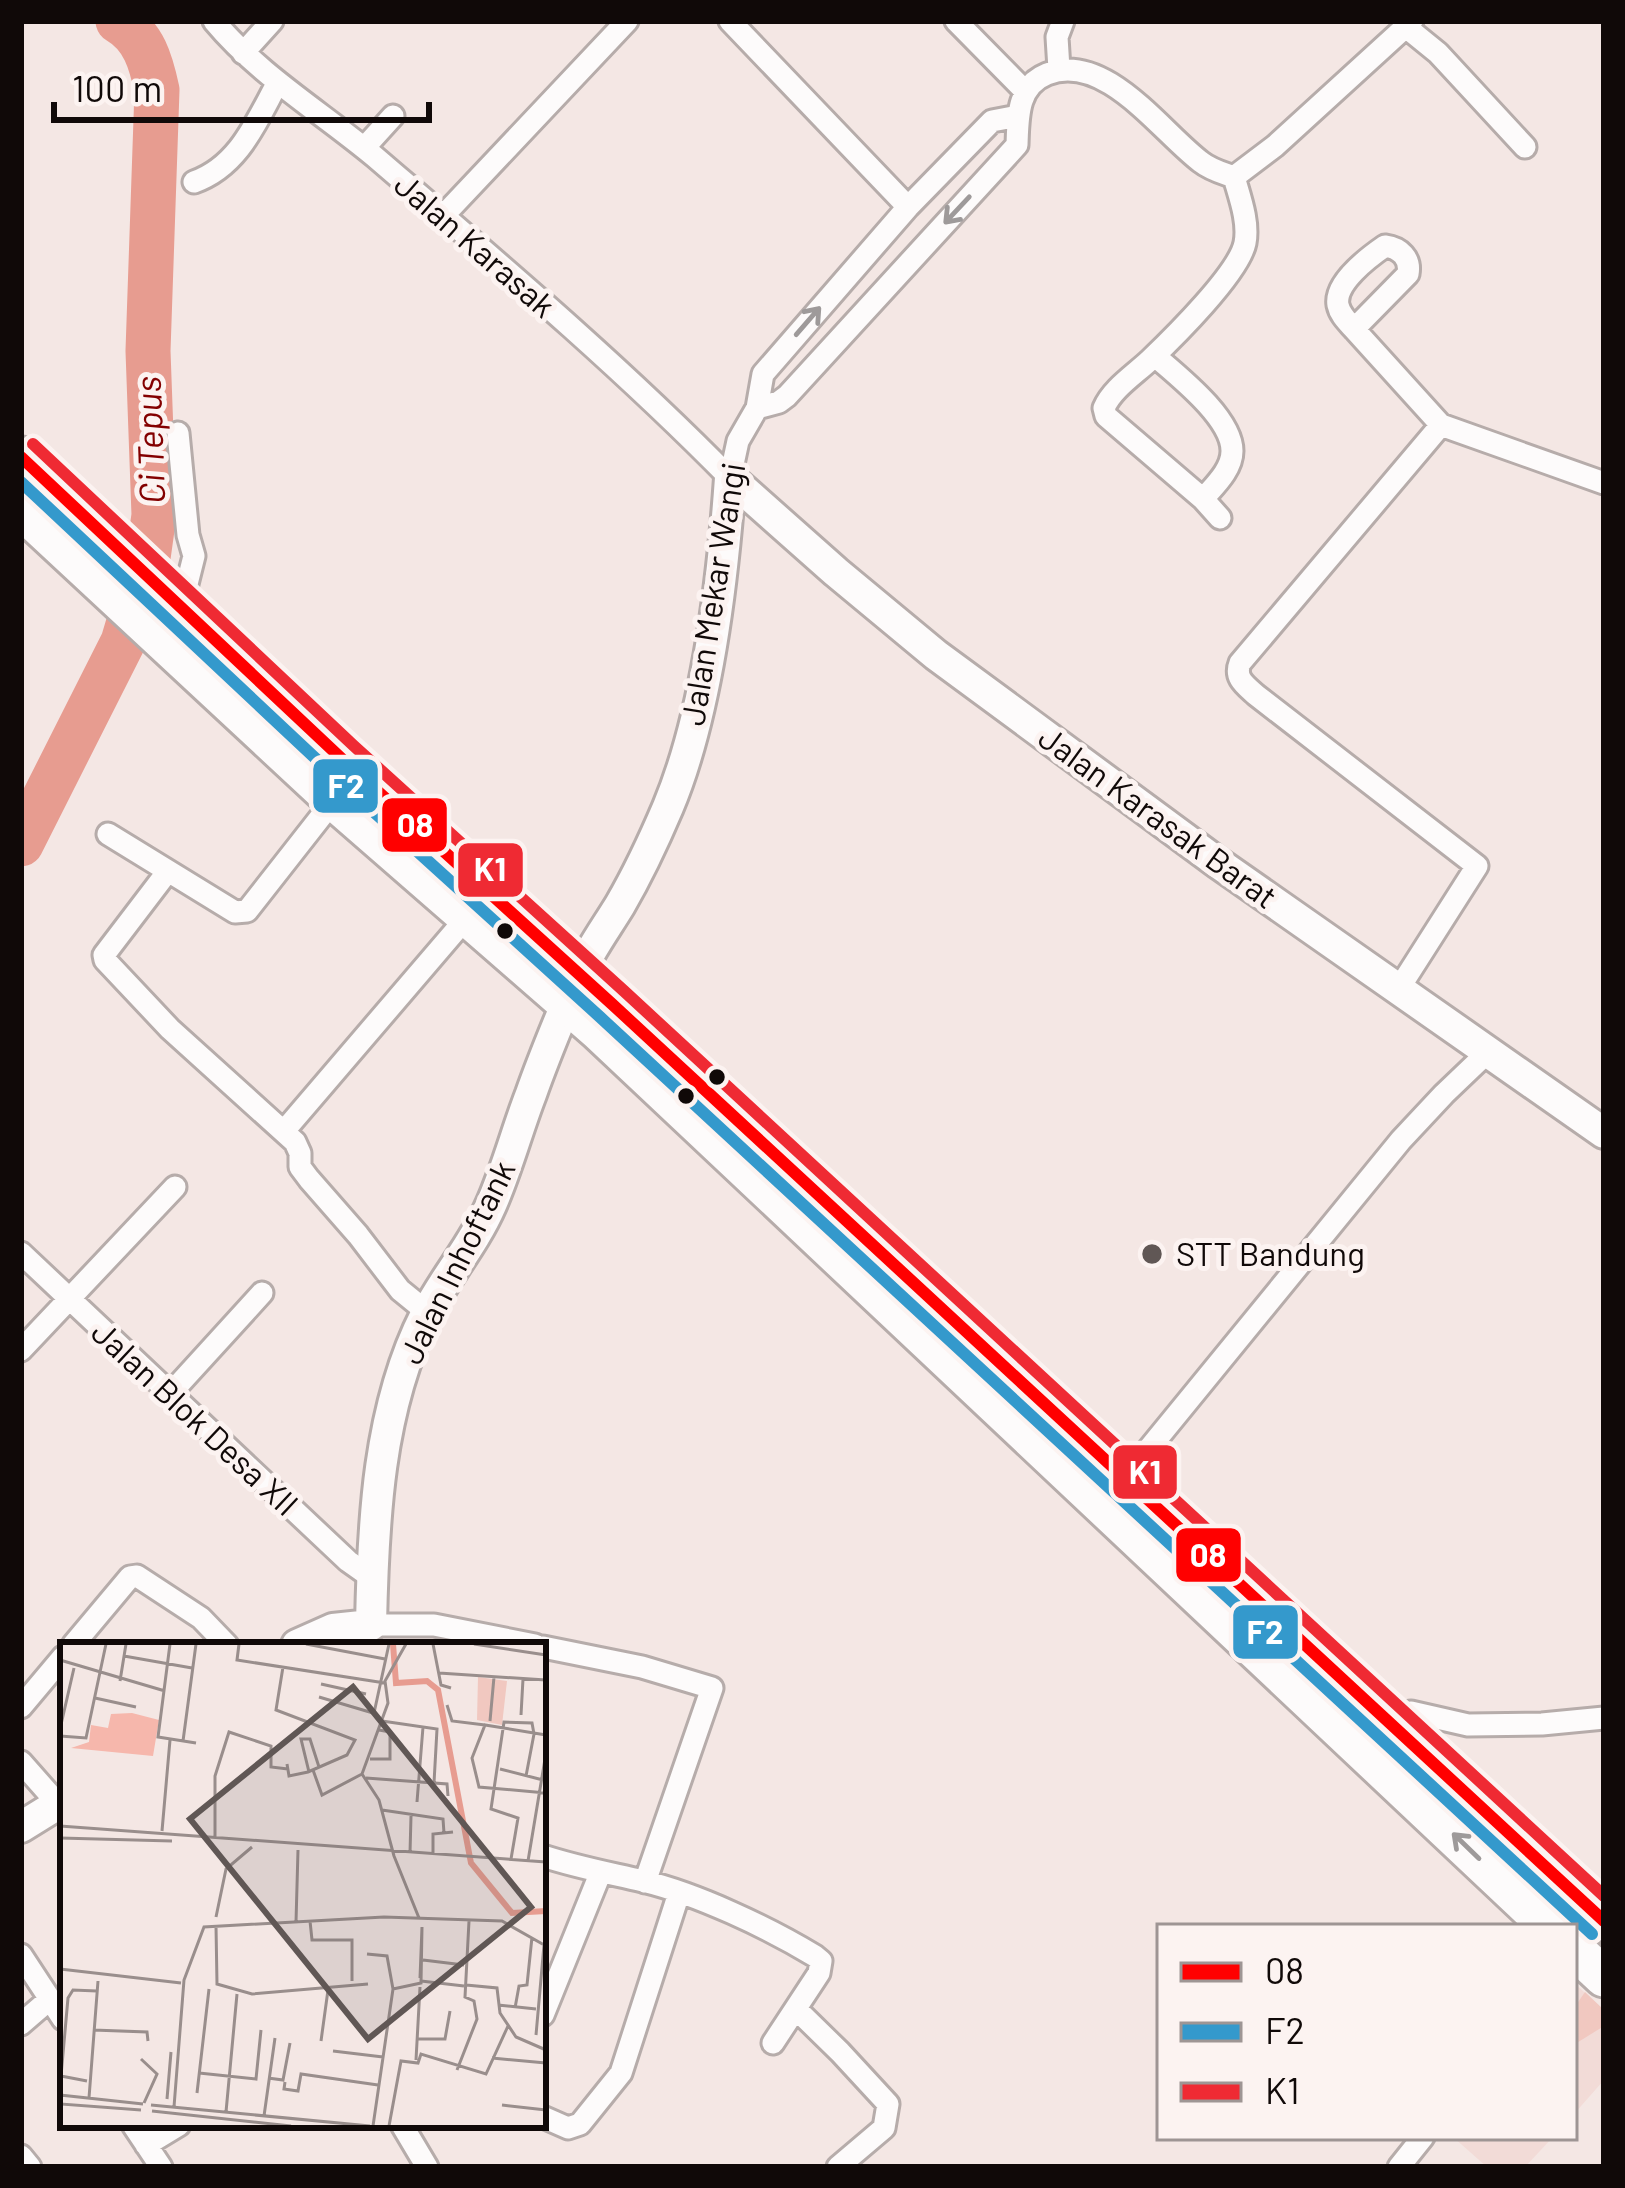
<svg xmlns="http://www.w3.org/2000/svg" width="1625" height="2188" viewBox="0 0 1625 2188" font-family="Barlow,sans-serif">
	<rect width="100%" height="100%" fill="#f4e7e4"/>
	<path fill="#f2dbd7" d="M1574,1983L1604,2010V2080L1574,2114Z
		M1453,2137H1553L1525,2167H1487Z"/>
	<path fill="#f1c8c0" d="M1585,1992L1604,2010V2026L1575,2044L1574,2008Z"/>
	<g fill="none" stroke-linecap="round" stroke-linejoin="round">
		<path stroke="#e79c90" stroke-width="45" d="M21,844L123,642L148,558L154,515L148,351L157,90C151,62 144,36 118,21"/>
		<g stroke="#b6acaa" stroke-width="27">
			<path id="street" d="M214,21C259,75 321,112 375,157C496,261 618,364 730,478
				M730,21L908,207
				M956,21L1025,91
				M1406,27L1438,53L1525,147
				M243,53L272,21
				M1059,69L1057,37L1063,21
				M1018,116L992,121L908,207L763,374L757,408L779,402L787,396L1017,145C1018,117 1017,86 1047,74C1105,51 1161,132 1201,162C1211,170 1223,173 1234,177
				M364,148L393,116
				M1234,177L1275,146L1412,21
				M194,182C239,166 256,122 278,82
				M443,216L627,21
				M1354,329L1408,274C1411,258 1400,248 1385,246C1369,257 1334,283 1338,305C1340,315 1348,322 1354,329L1441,425L1604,483
				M1155,356C1178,376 1232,418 1232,451C1232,470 1214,486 1203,499
				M178,433L188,535L194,556L181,608
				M730,478L738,441L757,408
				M1220,518L1203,499L1106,416L1104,408C1112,389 1134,375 1150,360C1173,338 1239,273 1245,243C1249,222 1240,198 1234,177
				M108,834L235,912L247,911L334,800
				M168,871L104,955L105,960L170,1029L295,1142L300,1153V1167L309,1179L358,1235L400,1290L427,1312
				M1398,990L1477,866L1256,695C1245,685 1234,678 1240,663L1441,425
				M284,1131L468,916
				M21,1253L348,1561L372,1578
				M21,1350L175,1187
				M170,1394L262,1293
				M1125,1478L1401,1140L1444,1094L1489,1051
				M371,1625H434L535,1645
				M73,1645L130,1577L137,1576L201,1618L227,1645
				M543,1647L642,1667L712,1688L645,1882
				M21,1707L63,1657
				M1384,1718L1411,1712L1468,1725L1542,1724L1604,1718
				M21,1762L59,1805
				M543,1856C576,1867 609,1873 643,1881C697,1894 767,1927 815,1956L821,1961L819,1973L773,2043
				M21,1955L63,2019
				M796,2009L840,2052L888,2104L884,2128L838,2167
				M543,2015L600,1874
				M21,2024L50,1999
				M543,2117L568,2128L580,2124L621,2073L679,1893
				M133,2125L161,2167
				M402,2125L427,2167
				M146,2145L179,2125
				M21,2156L30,2167
				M1399,2167L1423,2137"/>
		</g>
		<g stroke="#b6acaa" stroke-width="36">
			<path id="secondary" d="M730,478L836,572L936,655L1218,863L1604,1133
				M297,1645L333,1629L371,1625C373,1522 378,1408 426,1314C445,1277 474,1244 491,1205C507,1169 517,1130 531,1094C545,1054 562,1014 578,976C589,951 606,928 620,905C638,874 654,840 668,807C707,714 723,578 730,478
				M21,1827L63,1801"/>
		</g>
		<g stroke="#b6acaa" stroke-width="45">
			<path id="highway" d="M21,457L342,759L612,1004L1604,1921
				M21,509L334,800L599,1031L1550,1927
				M1574,1949L1604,1977"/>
		</g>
		<use href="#street" stroke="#fdfbfb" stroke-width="21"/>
		<use href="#secondary" stroke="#fdfbfb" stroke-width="30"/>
		<use href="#highway" stroke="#fdfbfb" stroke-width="39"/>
		<g stroke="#fcf3f1" stroke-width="21">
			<path id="bus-1" d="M21,457L342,759L612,1004L1604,1921"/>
		</g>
		<g stroke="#fcf3f1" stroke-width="21">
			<path id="bus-2" d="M21,482L330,772L600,1017L1592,1934"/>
		</g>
		<g stroke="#fcf3f1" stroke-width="21">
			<path id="bus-3" d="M33,444L354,746L624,991L1604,1896"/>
		</g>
		<use href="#bus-1" stroke="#f00" stroke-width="12"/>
		<use href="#bus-2" stroke="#3499cc" stroke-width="12"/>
		<use href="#bus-3" stroke="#ef2a33" stroke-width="12"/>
	</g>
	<defs><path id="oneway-shaft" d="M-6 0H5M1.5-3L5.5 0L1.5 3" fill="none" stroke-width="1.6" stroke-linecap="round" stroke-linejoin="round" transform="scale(3)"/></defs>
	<g stroke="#9e9a9a">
		<use href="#oneway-shaft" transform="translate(957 210) rotate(133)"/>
		<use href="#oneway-shaft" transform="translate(808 321) rotate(-49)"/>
		<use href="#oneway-shaft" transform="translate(1466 1846) rotate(-136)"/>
	</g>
	<g fill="#100908" stroke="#fcf3f1" stroke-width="4.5">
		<circle cx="505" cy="931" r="10"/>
		<circle cx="717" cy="1077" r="10"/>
		<circle cx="686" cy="1096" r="10"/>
	</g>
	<circle fill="#605755" stroke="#fcf3f1" stroke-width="4.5" cx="1152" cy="1254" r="12"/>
	<g text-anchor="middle" stroke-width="10" stroke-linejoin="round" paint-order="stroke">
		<g font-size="33" fill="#100908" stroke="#fcf3f1">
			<text transform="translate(475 245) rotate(41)" y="12">Jalan Karasak</text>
			<text transform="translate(713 594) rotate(-81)" y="12">Jalan Mekar Wangi</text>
			<text transform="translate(1158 817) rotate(36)" y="12">Jalan Karasak Barat</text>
			<text transform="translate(457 1262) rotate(-64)" y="12">Jalan Inhoftank</text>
			<text transform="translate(195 1418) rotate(43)" y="12">Jalan Blok Desa XII</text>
		</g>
		<g font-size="33" fill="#100908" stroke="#fcf3f1" text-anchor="start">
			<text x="1176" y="1266">STT Bandung</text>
		</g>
		<g font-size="36" font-style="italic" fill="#830000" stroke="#fcf3f1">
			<text transform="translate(150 440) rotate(-92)" y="13">Ci Tepus</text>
		</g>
	</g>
	<g transform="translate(60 1642)">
		<rect width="486" height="486" fill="#f4e7e4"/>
		<path d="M418,35L447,39L442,83L417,78Z" fill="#f1c8c0"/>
		<path d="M72,71L99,78L93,114L11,106L29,100L31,83L48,86L51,72Z" fill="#f6b7ac"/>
		<path fill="none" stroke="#e79c90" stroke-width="6" d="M333,2L336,41L367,39L378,48L411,221L452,271L486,269"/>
		<path fill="none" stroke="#998e8c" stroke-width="3" d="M110,2L98,95L136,101M179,2L177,18L325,41M246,2L325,17M373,2L381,43L391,46M414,2L486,13M64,14L132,26M0,18L105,49M223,25L216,68L295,98L287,113L248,130L229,134L227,122M379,31L486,38M60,39L66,2M261,42L306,52M259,55L313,71M35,56L76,65M387,63L392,79L425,83M314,71L329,2M461,73L463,37M322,79L377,87L374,141M430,79L434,35M0,87L14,26M486,93L425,83L412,116L419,145L486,151M0,94L26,96L46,2M123,99L136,2M310,117H330V90L319,88M440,127L483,138M253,128L262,153L302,132M249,130L241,97H250L259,125M466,134L474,92M306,136L387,142L388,154M357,160L363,85M322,168L383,177L384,191M0,184L486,220M102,189L110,98M155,195V134L169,90L211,104V125L228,127M0,196L112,199M350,211L351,174M373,211V192L393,190M334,214L359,276M334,214L319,158L302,132L328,61L325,39L346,2M451,217L458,176L431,167L444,80L472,81L474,92M468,219L486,111M156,275L166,227L192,205M250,279L252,298H292V339M236,280L238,208M156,284L157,342L192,352L308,342M307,312L327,314L333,347M363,318L404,323M0,327L121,341M361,339L404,344M406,343L437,346L440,371L456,395L486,408M333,347L361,341L362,285L360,336M438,363L476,367M455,366L459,344L467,343L472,295M33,388L87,390L88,399M476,393L484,303M358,397H385L390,369M261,399L268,348M273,409L323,415M432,416L486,421M81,417L97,432L84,461M356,418L360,345M397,428L417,377L414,359L405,355L409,279M139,431L196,437L201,388M208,436L223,438L230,401M27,439L1,434L8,356L13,348L37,349M225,440L224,447L238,449L241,432L318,443M137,451L149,347M0,453L83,462M2,453L0,462L81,468M29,456L38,339M107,457L111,410M91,463L310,484M442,463L486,468M114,465L124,338L144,285L324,275L442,279L486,304M92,469L231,484M166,470L177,352M204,474L215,396M313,484L333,347M329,484L341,419L358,421L361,412L426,432L448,384"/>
		<path fill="#605755" fill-opacity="0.15" stroke="#605755" stroke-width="6" d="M293,45L471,265L308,397L130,177Z"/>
		<rect width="486" height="486" fill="none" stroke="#100908" stroke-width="6"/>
	</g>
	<g stroke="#fcf3f1" stroke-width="4.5">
		<rect x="311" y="757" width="69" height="58" rx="12" fill="#3499cc"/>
		<rect x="380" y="796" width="69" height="58" rx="12" fill="#f00"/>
		<rect x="456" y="841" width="69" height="58" rx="12" fill="#ef2a33"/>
		<rect x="1111" y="1443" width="68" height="58" rx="12" fill="#ef2a33"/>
		<rect x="1174" y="1526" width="69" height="58" rx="12" fill="#f00"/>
		<rect x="1231" y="1603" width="69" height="58" rx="12" fill="#3499cc"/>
	</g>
	<g font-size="33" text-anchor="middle" font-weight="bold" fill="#fff">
		<text x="346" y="798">F2</text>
		<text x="415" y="837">08</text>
		<text x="490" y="881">K1</text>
		<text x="1145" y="1484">K1</text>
		<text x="1208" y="1567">08</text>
		<text x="1265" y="1644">F2</text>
	</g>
	<rect width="1625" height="2188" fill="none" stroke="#100908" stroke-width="48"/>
	<rect x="1157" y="1924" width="420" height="216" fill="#fcf3f1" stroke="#9e9594" stroke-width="3"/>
	<rect x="1181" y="1963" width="60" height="18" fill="#ff0000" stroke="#9e9594" stroke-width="3"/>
	<text x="1265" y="1984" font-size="36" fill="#100908">08</text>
	<rect x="1181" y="2023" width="60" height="18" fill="#3499cc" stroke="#9e9594" stroke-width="3"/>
	<text x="1265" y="2044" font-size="36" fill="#100908">F2</text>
	<rect x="1181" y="2083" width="60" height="18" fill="#ef2a33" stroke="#9e9594" stroke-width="3"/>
	<text x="1265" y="2104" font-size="36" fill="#100908">K1</text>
	<path d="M54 102v18h375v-18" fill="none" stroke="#100908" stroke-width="6"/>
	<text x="72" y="102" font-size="36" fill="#100908" stroke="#fcf3f1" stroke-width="9" paint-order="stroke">100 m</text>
</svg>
